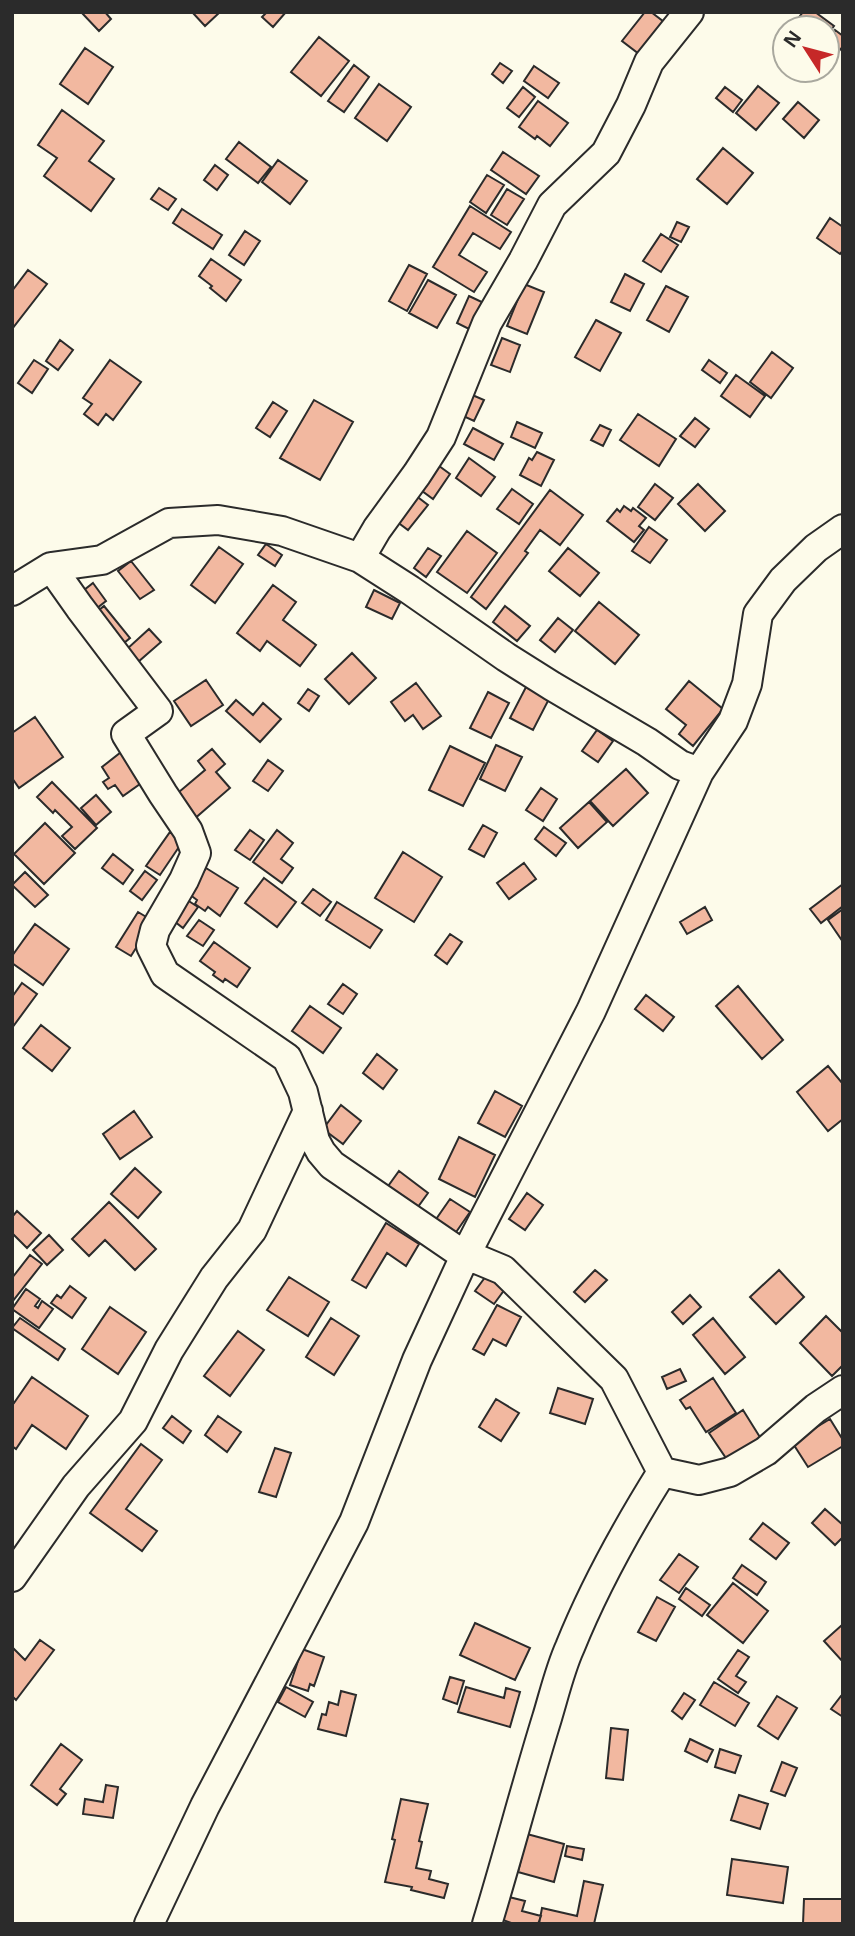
<svg xmlns="http://www.w3.org/2000/svg" width="855" height="1936" viewBox="0 0 855 1936" font-family="'Open Sans',sans-serif">
	<rect width="100%" height="100%" fill="#fdfbea"/>
	<path fill="#f2b8a0" stroke="#2b2b2b" stroke-width="2" d="M81,12H105L111,19L99,31Z
		M192,12H220L205,26Z
		M267,12H286L273,27L262,17Z
		M645,12H651L668,25L643,57L622,41Z
		M803,12H815L834,26L827,35V28H791Z
		M835,30L843,36V46L836,55L827,49V41Z
		M319,37L349,61L321,96L291,72Z
		M85,48L113,67L88,104L60,84Z
		M500,63L512,71L503,83L492,74Z
		M354,65L369,77L344,112L328,101Z
		M534,66L559,83L548,98L524,81Z
		M379,84L411,107L387,141L355,118Z
		M758,86L779,103L756,130L736,113Z
		M523,87L535,97L519,117L507,108Z
		M725,87L742,100L733,112L716,98Z
		M538,101L568,123L550,146L537,136L535,139L519,127Z
		M798,102L819,120L804,138L783,119Z
		M62,110L104,141L89,161L114,179L91,211L44,176L57,158L38,145Z
		M239,142L271,167L258,183L226,159Z
		M723,148L753,173L727,204L697,179Z
		M503,152L539,176L526,194L491,170Z
		M278,160L307,181L290,204L262,182Z
		M215,165L228,175L217,190L204,180Z
		M487,175L504,185L486,213L470,202Z
		M159,188L176,199L168,210L151,199Z
		M507,189L524,199L507,225L491,215Z
		M470,206L511,232L500,249L473,233L459,255L487,272L474,292L433,267Z
		M182,209L222,235L213,249L173,223Z
		M830,218L843,227V250L840,254L817,238Z
		M677,222L689,227L681,242L670,237Z
		M245,231L260,241L244,265L229,255Z
		M661,234L678,245L661,272L643,261Z
		M211,259L241,280L226,301L210,288L212,286L199,276Z
		M409,265L427,274L407,311L389,301Z
		M28,270L47,284L12,329V291Z
		M625,274L644,284L630,311L611,302Z
		M428,280L456,295L437,328L409,313Z
		M524,284L544,292L527,334L507,326Z
		M666,286L688,297L669,332L647,320Z
		M469,296L486,304L473,331L457,323Z
		M596,320L621,333L600,371L575,357Z
		M502,338L520,345L510,372L491,365Z
		M60,340L73,350L58,370L46,361Z
		M772,352L793,368L771,398L750,382Z
		M34,360L48,369L32,393L18,383Z
		M110,360L141,382L113,420L106,414L98,425L84,414L92,404L83,398Z
		M709,360L727,373L720,383L702,370Z
		M736,375L765,396L750,417L721,396Z
		M470,394L484,400L474,421L461,415Z
		M314,400L353,422L320,480L280,458Z
		M273,402L287,411L270,437L256,428Z
		M638,414L676,439L659,466L620,440Z
		M695,418L709,429L695,447L680,436Z
		M517,422L542,433L535,448L511,437Z
		M600,425L611,430L603,446L591,440Z
		M473,428L503,444L494,460L464,444Z
		M537,452L554,460L541,486L520,475L529,458L532,460Z
		M469,458L495,477L481,496L456,478Z
		M435,463L450,474L433,499L418,488Z
		M655,484L673,498L655,520L638,507Z
		M698,484L725,511L705,531L678,504Z
		M512,489L533,504L519,524L497,509Z
		M550,490L583,515L560,545L540,530L525,551L528,553L486,609L471,597Z
		M415,495L428,505L408,530L396,521Z
		M624,506L631,511L633,508L646,518L639,526L644,530L634,542L607,521L617,509L620,512Z
		M649,527L667,540L650,563L632,551Z
		M467,531L497,553L467,593L437,572Z
		M266,544L282,555L275,566L258,555Z
		M219,547L243,564L215,603L191,585Z
		M428,548L441,556L426,577L414,568Z
		M568,548L599,573L580,596L549,571Z
		M131,561L154,590L140,599L118,571Z
		M93,583L106,601L92,612L79,594Z
		M273,585L296,602L283,620L316,645L300,666L267,641L260,651L237,633Z
		M374,590L400,603L392,619L366,607Z
		M599,602L639,635L615,664L575,631Z
		M104,606L130,638L119,647L93,615Z
		M505,606L530,626L517,641L493,622Z
		M558,618L573,630L555,652L540,640Z
		M149,629L161,642L138,662L127,649Z
		M352,653L376,678L349,704L325,679Z
		M206,680L223,705L191,726L174,701Z
		M689,681L723,709L693,746L679,734L686,725L666,709Z
		M416,683L441,716L423,729L413,715L405,721L391,702Z
		M526,687L549,699L533,730L510,718Z
		M308,689L319,696L309,711L298,703Z
		M488,692L509,703L491,738L470,728Z
		M236,700L253,715L263,703L281,719L260,742L226,711Z
		M35,717L63,757L19,788L12,778V733Z
		M597,730L613,741L598,762L582,751Z
		M496,745L522,757L505,791L480,779Z
		M450,746L485,763L463,806L429,790Z
		M125,749L147,779L123,796L115,785L108,789L103,782L109,778L102,767Z
		M212,749L225,764L216,772L230,788L193,820L173,797L205,770L198,761Z
		M268,760L283,771L268,791L253,781Z
		M626,769L648,793L613,826L590,801Z
		M52,782L97,828L75,849L62,836L72,827L55,810L53,813L37,797Z
		M541,788L557,799L543,821L526,810Z
		M96,795L111,812L96,825L81,808Z
		M589,802L607,822L578,848L560,828Z
		M45,823L75,853L44,884L14,854Z
		M483,825L497,833L484,857L469,849Z
		M544,827L566,843L556,856L535,839Z
		M250,830L264,840L250,860L235,850Z
		M277,830L293,843L281,859L293,868L282,883L253,862Z
		M170,832L183,841L160,875L146,866Z
		M403,852L442,877L414,922L375,898Z
		M113,854L133,870L123,884L102,868Z
		M524,863L536,879L509,899L497,883Z
		M206,868L238,888L220,916L208,907L205,911L195,904L197,900L189,894Z
		M145,871L157,880L142,900L130,891Z
		M25,872L48,895L35,907L12,885Z
		M264,878L296,902L277,927L245,903Z
		M843,884V906L821,923L810,909Z
		M313,889L331,902L320,916L302,903Z
		M184,898L198,907L183,928L170,918Z
		M337,902L382,930L370,948L326,920Z
		M705,907L712,920L687,934L680,922Z
		M843,909V942L828,920Z
		M138,912L153,921L131,956L116,947Z
		M199,920L214,930L203,946L187,936Z
		M35,924L69,949L43,985L12,963V956Z
		M450,934L462,942L447,964L435,955Z
		M214,942L250,968L237,987L225,979L223,982L213,975L215,972L200,961Z
		M22,983L37,994L12,1028V997Z
		M343,984L357,994L343,1014L328,1004Z
		M738,986L783,1040L762,1059L716,1006Z
		M646,995L674,1017L663,1031L635,1009Z
		M310,1006L341,1028L323,1053L292,1031Z
		M41,1025L70,1048L52,1071L23,1048Z
		M377,1054L397,1070L383,1089L363,1073Z
		M828,1066L843,1084V1119L828,1131L797,1092Z
		M495,1091L522,1106L505,1137L478,1123Z
		M341,1105L361,1121L343,1144L323,1129Z
		M134,1111L152,1137L120,1159L103,1134Z
		M459,1137L495,1155L475,1197L439,1179Z
		M135,1168L161,1192L138,1218L111,1194Z
		M399,1171L428,1193L415,1211L386,1189Z
		M527,1193L543,1205L525,1230L509,1219Z
		M450,1199L470,1212L452,1238L432,1225Z
		M109,1202L156,1249L135,1270L105,1240L89,1256L72,1239Z
		M17,1211L41,1233L27,1248L12,1233V1217Z
		M386,1223L419,1244L406,1266L387,1253L366,1288L352,1280Z
		M49,1235L63,1250L47,1265L33,1250Z
		M30,1255L42,1264L12,1302V1278Z
		M595,1270L607,1280L585,1302L574,1292Z
		M779,1270L804,1297L776,1324L750,1297Z
		M486,1276L505,1289L494,1304L475,1291Z
		M289,1277L329,1302L308,1336L267,1310Z
		M70,1286L86,1298L72,1318L51,1303L57,1295L61,1298Z
		M26,1289L40,1299L35,1306L38,1308L42,1301L53,1309L39,1328L12,1309Z
		M690,1295L701,1307L683,1324L672,1312Z
		M497,1305L521,1317L506,1346L493,1339L484,1355L473,1349Z
		M110,1307L146,1332L118,1374L82,1349Z
		M826,1316L843,1333V1365L832,1376L800,1343Z
		M20,1318L65,1349L58,1360L12,1328Z
		M331,1318L359,1336L334,1375L306,1357Z
		M713,1318L745,1357L725,1374L693,1335Z
		M238,1331L264,1350L230,1396L204,1376Z
		M680,1369L686,1381L667,1389L662,1377Z
		M32,1377L88,1416L66,1449L32,1425L16,1449L12,1446V1402L14,1403Z
		M713,1378L736,1413L706,1432L690,1407L686,1409L680,1400Z
		M558,1388L593,1399L585,1424L550,1413Z
		M496,1399L519,1413L501,1441L479,1427Z
		M743,1410L763,1442L730,1464L709,1433Z
		M172,1416L191,1431L183,1443L163,1428Z
		M218,1416L241,1432L227,1452L205,1435Z
		M830,1419L843,1440V1446L808,1467L792,1442Z
		M141,1444L162,1460L126,1509L157,1531L142,1551L90,1513Z
		M275,1448L291,1453L276,1497L259,1492Z
		M825,1509L843,1525V1537L835,1545L812,1523Z
		M763,1523L789,1543L776,1559L750,1539Z
		M679,1554L698,1567L679,1593L660,1580Z
		M742,1565L766,1582L757,1595L733,1578Z
		M733,1583L768,1611L743,1643L707,1615Z
		M686,1588L710,1605L702,1616L679,1599Z
		M657,1597L675,1607L656,1641L638,1632Z
		M475,1623L530,1648L515,1680L460,1655Z
		M842,1625H843V1662L824,1641Z
		M40,1640L54,1650L16,1700L12,1696V1647L25,1660Z
		M302,1649L324,1657L314,1686L310,1684L308,1691L290,1685Z
		M738,1650L749,1657L736,1676L746,1682L738,1693L718,1679Z
		M450,1677L464,1681L457,1704L443,1699Z
		M714,1682L749,1703L735,1726L700,1705Z
		M286,1687L313,1702L305,1717L278,1702Z
		M466,1687L504,1698L506,1688L520,1692L510,1727L458,1712Z
		M341,1691L356,1695L346,1736L318,1729L322,1714L326,1715L329,1702L338,1705Z
		M684,1693L695,1700L682,1719L672,1711Z
		M777,1696L797,1708L778,1739L758,1726Z
		M841,1696L843,1697V1717L831,1709Z
		M611,1728L628,1730L623,1780L606,1778Z
		M690,1739L713,1750L707,1762L685,1751Z
		M61,1744L82,1760L60,1789L66,1794L57,1805L31,1785Z
		M720,1749L741,1756L735,1773L715,1767Z
		M782,1762L797,1768L785,1796L771,1791Z
		M106,1785L118,1787L113,1818L83,1814L85,1799L103,1802Z
		M739,1795L768,1804L760,1829L731,1820Z
		M401,1799L428,1804L419,1841L422,1842L416,1868L431,1871L429,1879L448,1884L444,1898L411,1890L412,1887L385,1882L395,1840L392,1839Z
		M527,1834L564,1844L554,1882L518,1872Z
		M567,1846L584,1849L582,1860L565,1856Z
		M732,1859L788,1867L783,1903L727,1895Z
		M584,1881L603,1885L594,1924H539L542,1908L577,1916Z
		M509,1897L525,1901L522,1911L541,1916L538,1924H514L503,1920Z
		M804,1899H843V1924H803Z"/>
	<g fill="none" stroke-linecap="round" stroke-linejoin="round">
		<g stroke="#2b2b2b" stroke-width="32">
			<path id="minor" d="M360,558L377,529L417,474L441,437L487,323L523,261L552,205L606,153L631,105L649,62L689,12
				M51,567L80,608L158,711L126,734L163,794L188,831L196,853L184,880L155,930L151,946L165,974L287,1058L303,1092L315,1141L321,1152L332,1165L465,1256L479,1260L503,1270L614,1379L662,1472
				M12,591L51,567L102,560L169,523L218,520L282,531L360,558L410,590L506,657L552,686L647,742L680,765L699,772
				M662,1472L699,1480L730,1472L766,1451L816,1408L843,1390
				M12,1577L76,1486L133,1421L169,1350L214,1278L252,1230L308,1111
				M149,1924L205,1806L354,1522L417,1360L465,1256L591,1011L699,772L733,721L747,684L758,614L783,580L816,548L843,529
				M487,1924C508,1855 526,1786 547,1718C554,1695 560,1669 570,1647C595,1585 627,1528 662,1472"/>
		</g>
		<use href="#minor" stroke="#fdfbea" stroke-width="28"/>
	</g>
	<rect width="855" height="1936" fill="none" stroke="#2b2b2b" stroke-width="28"/>
	<g transform="translate(806 49) rotate(306)"><circle r="33" fill="#fdfbea" stroke="#a9a89e" stroke-width="2"/>
	<path d="M0-5L12 26L0 18L-12 26Z" fill="#c62828"/>
	<text y="-10" font-size="19" font-weight="bold" text-anchor="middle" fill="#2b2b2b">N</text>
	</g>
</svg>
